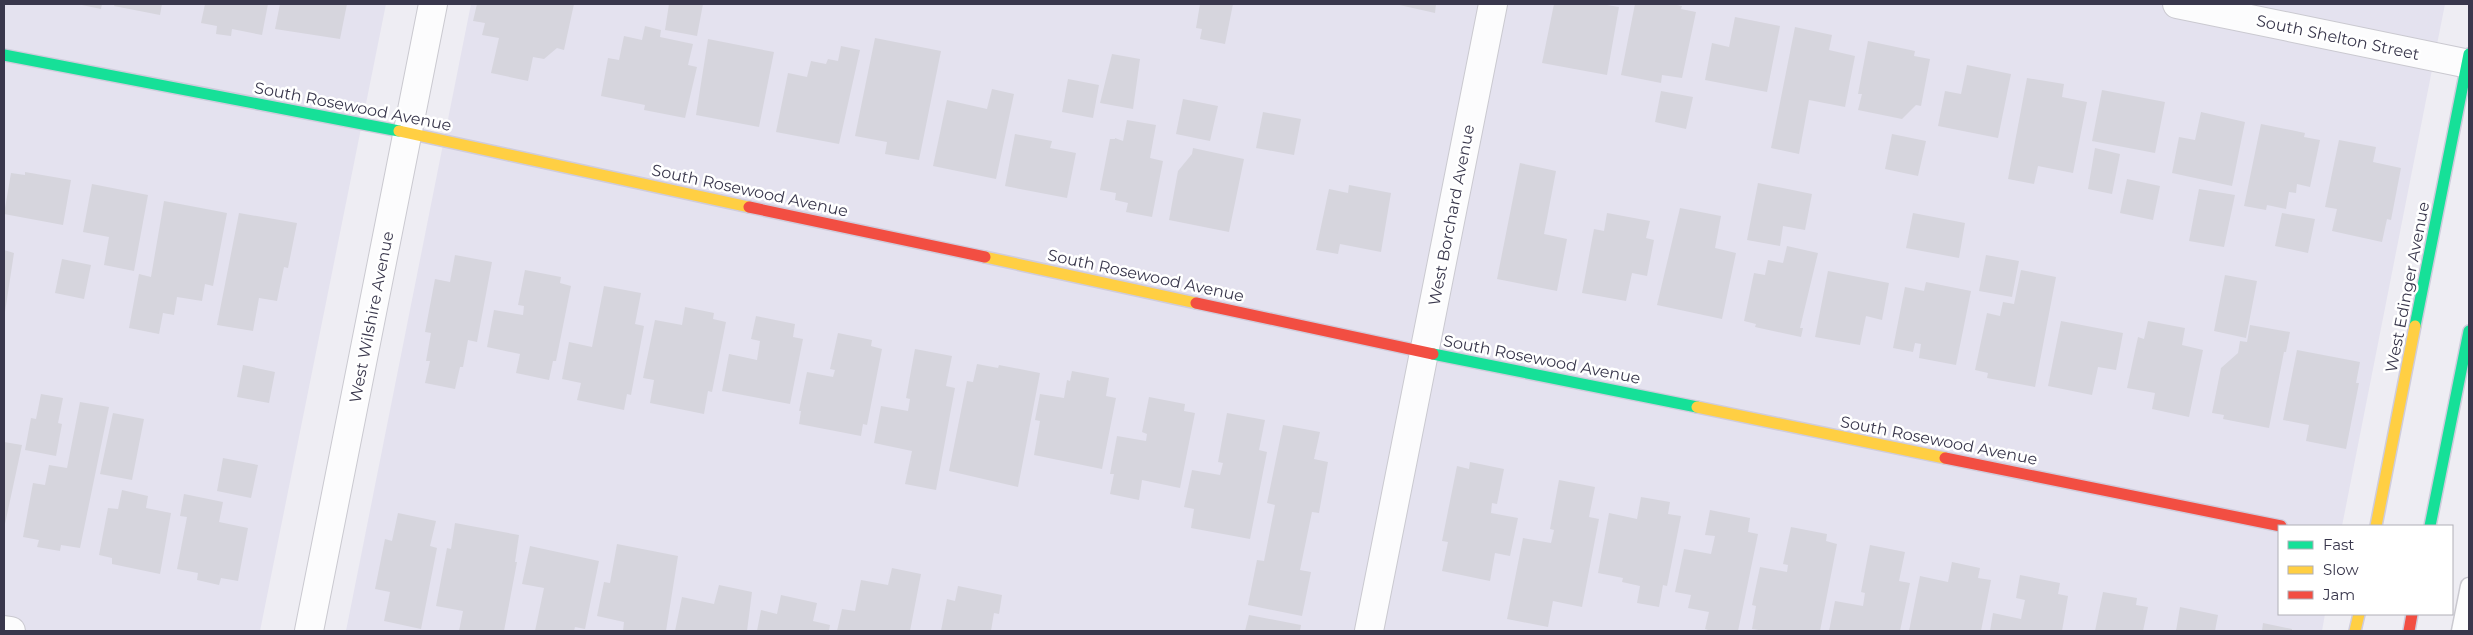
<svg xmlns="http://www.w3.org/2000/svg" width="2473" height="635" viewBox="0 0 2473 635" font-family="Montserrat,sans-serif">
	<rect width="100%" height="100%" fill="#eeedf3"/>
	<path fill="#e4e2ef" d="M4,4H386L260,631H4Z
		M471,4H2445L2342,526H2279V614H2325L2322,631H346Z"/>
	<path fill="#d6d5dd" d="M77,4H102L101,9Z
		M115,4H162L160,15L114,6Z
		M205,4H268L262,35L232,29L231,36L216,34L217,26L201,23Z
		M280,4H347L340,39L275,29Z
		M477,4H574L564,50L557,48L544,59L533,57L528,81L491,73L499,38L482,35L485,23L473,21Z
		M669,4H703L697,36L665,30Z
		M1200,4H1233L1225,44L1200,39L1202,29L1196,28Z
		M1395,4H1436L1435,13Z
		M1554,4H1601L1619,7L1607,75L1542,63Z
		M1635,4H1672L1682,6L1681,9L1696,12L1682,78L1662,75L1661,83L1621,75Z
		M1735,17L1780,26L1767,92L1705,80L1712,43L1729,47Z
		M645,26L661,30L660,37L693,44L688,65L697,67L685,118L644,110L645,105L601,96L608,58L619,60L624,36L642,40Z
		M1795,27L1832,35L1829,50L1855,56L1845,107L1809,100L1799,154L1771,148Z
		M875,38L941,51L919,160L885,154L887,142L855,136Z
		M708,39L774,52L759,127L696,115Z
		M1868,41L1915,51L1914,56L1930,59L1921,106L1916,105L1902,119L1858,110L1862,94H1858Z
		M841,46L860,50L839,144L776,132L788,73L807,77L811,61L826,64L828,59L838,61Z
		M1112,54L1140,59L1133,109L1100,103Z
		M1967,65L2011,74L1998,138L1938,126L1945,91L1961,94Z
		M2027,78L2064,84L2062,97L2087,102L2073,173L2038,166L2034,184L2008,179Z
		M1068,79L1099,85L1093,118L1062,112Z
		M992,89L1014,94L996,179L933,166L947,100L987,109Z
		M2102,90L2165,102L2155,153L2092,141Z
		M1661,91L1693,97L1686,129L1655,122Z
		M1183,99L1218,106L1210,141L1176,134Z
		M1263,112L1301,119L1294,155L1256,148Z
		M2201,112L2245,122L2232,186L2172,173L2179,137L2195,140Z
		M1127,120L1156,125L1150,158L1163,161L1152,217L1126,212L1128,203L1115,200L1116,193L1100,190L1110,139H1115V138L1123,141Z
		M2261,124L2305,133L2304,137L2320,140L2310,187L2297,184L2296,193L2289,192L2286,209L2267,205L2266,210L2244,206Z
		M1015,134L1052,141L1050,148L1076,153L1067,198L1005,186Z
		M1892,134L1926,141L1918,176L1885,169Z
		M2339,140L2376,147L2373,162L2401,168L2391,220L2387,219L2382,242L2332,231L2337,209L2325,207Z
		M1193,148L1244,159L1229,232L1169,220L1178,171L1192,154Z
		M2095,148L2120,154L2112,194L2088,189Z
		M1520,163L1556,171L1544,234L1567,239L1557,291L1497,279Z
		M25,172L71,180L63,225L4,214L11,173L25,175Z
		M2127,179L2160,186L2153,220L2120,213Z
		M1758,183L1812,194L1805,230L1783,226L1780,246L1747,240Z
		M92,184L148,195L134,271L104,265L109,237L83,232Z
		M1349,185L1391,193L1381,252L1340,244L1338,254L1316,250L1329,189L1348,193Z
		M2199,189L2235,195L2224,247L2189,241Z
		M164,201L227,213L213,286L205,284L202,301L177,297L174,315L163,313L159,334L129,328L139,274L151,277Z
		M1680,208L1721,216L1715,248L1736,253L1722,319L1657,305Z
		M239,213L297,223L288,268L284,267L277,301L259,298L253,331L217,325Z
		M1607,213L1650,221L1646,238L1654,240L1647,276L1632,273L1626,301L1582,293L1594,229L1604,231Z
		M1913,213L1965,223L1959,258L1906,248Z
		M2282,213L2315,219L2308,253L2275,246Z
		M1787,246L1818,253L1800,328H1803L1801,337L1755,327L1756,324L1744,321L1754,273L1765,275L1768,260L1783,263Z
		M4,250L14,253L5,312H4Z
		M455,255L492,262L477,342L468,340L463,367H460L455,389L425,383L430,361H426L431,333L425,332L435,279L450,282Z
		M1986,255L2019,261L2012,297L1979,291Z
		M62,259L91,265L84,299L55,293Z
		M525,270L561,277L560,283L571,286L556,361H553L549,380L516,373L520,354L487,347L494,310L523,315L524,306L518,305Z
		M2021,270L2056,277L2035,387L1987,378L1988,373L1975,370L1987,313L2000,316L2003,302L2014,304Z
		M1828,271L1889,283L1882,320L1866,316L1860,345L1815,337Z
		M2225,275L2257,281L2246,338L2214,331Z
		M1926,282L1971,291L1956,365L1919,358L1921,344L1915,343L1913,352L1893,348L1905,287L1924,291Z
		M604,286L641,293L635,324L644,326L631,395L627,394L624,410L577,400L581,383L562,379L569,342L592,347Z
		M685,307L714,313L713,319L726,322L712,392L708,391L704,414L650,403L654,380L643,378L655,320L682,325Z
		M756,316L795,324L793,337L803,339L790,404L722,391L729,354L757,360L760,341L751,339Z
		M2061,321L2123,333L2116,370L2098,367L2092,395L2048,386Z
		M2148,321L2185,328L2182,345L2203,350L2189,417L2152,409L2155,393L2127,388L2138,337L2144,339Z
		M2250,325L2290,332L2286,352H2284L2269,428L2223,419L2224,415L2212,413L2221,368L2238,353L2240,341L2247,342Z
		M838,333L872,340L871,346L882,349L867,425L863,424L861,436L799,424L801,411H799L807,372L833,377L835,370L830,369Z
		M915,349L952,356L946,386L955,388L936,490L905,484L912,451L874,443L881,406L908,411L910,399L906,398Z
		M2297,350L2360,362L2356,383H2359L2346,449L2306,441L2309,425L2283,420Z
		M977,364L998,368L999,365L1040,373L1018,487L949,471L967,381L973,382Z
		M243,365L275,372L269,403L237,397Z
		M1072,371L1109,378L1106,396L1116,398L1102,469L1034,455L1040,421L1035,420L1040,394L1064,398L1067,380L1070,381Z
		M41,394L63,398L58,423L62,424L56,456L25,450L31,418L36,419Z
		M1149,397L1185,404L1184,411L1195,413L1180,488L1142,480L1139,500L1110,494L1114,474H1110L1117,436L1146,441L1147,434L1142,432Z
		M80,402L109,407L80,548L61,545L60,551L37,547L39,540L23,537L33,483L45,485L49,465L67,468Z
		M113,413L144,419L132,480L100,474Z
		M1227,413L1265,420L1259,450L1267,452L1250,539L1191,528L1194,509L1184,507L1192,470L1220,475L1223,463L1218,462Z
		M1283,425L1320,432L1314,459L1328,462L1319,513L1312,512L1300,570L1311,572L1302,616L1248,605L1257,560L1264,561L1275,505L1267,503Z
		M4,442L22,445L5,524H4Z
		M223,458L258,465L251,498L217,491Z
		M1470,462L1504,469L1497,504L1492,503L1491,513L1518,518L1510,556L1495,553L1490,581L1442,571L1448,542L1442,541L1457,466L1469,469Z
		M1559,480L1595,487L1589,517L1599,519L1582,607L1553,601L1548,627L1507,619L1523,538L1551,543L1554,530L1550,529Z
		M122,490L148,496L146,508L171,513L160,574L112,564V558L99,555L108,508L118,509Z
		M184,494L223,502L219,522L248,528L238,581L221,578L219,585L197,580L198,573L177,569L187,517L180,516Z
		M1641,497L1670,502L1668,514L1681,516L1667,586L1663,585L1659,607L1637,603L1640,586L1622,582L1623,578L1598,573L1609,513L1637,519Z
		M1710,510L1750,518L1748,532L1758,534L1738,631H1711L1705,629L1709,612L1688,608L1691,595L1675,592L1684,549L1711,554L1715,536L1705,535Z
		M398,513L436,521L430,546L437,548L421,629L384,621L390,592L375,589L385,539L392,541Z
		M455,523L519,535L515,562H517L504,631H459L463,611L436,606L447,548L451,549Z
		M1791,527L1827,534L1826,541L1837,544L1820,631H1765L1752,629L1756,606L1752,605L1760,567L1787,572L1788,565L1783,564Z
		M617,544L678,556L666,631H623L624,622L597,616L604,582L610,583Z
		M1870,545L1905,552L1899,581L1910,583L1900,631H1829L1835,601L1863,606L1865,593L1861,592Z
		M530,546L599,561L585,629L575,627L574,631H535L544,588L522,584Z
		M1952,562L1980,568L1978,578L1991,580L1981,631H1909L1920,576L1948,582Z
		M892,568L921,574L910,631H837L842,609L855,611L861,580L888,585Z
		M2020,575L2060,583L2058,594L2068,596L2062,631H1990L1993,613L2021,619L2025,600L2016,598Z
		M719,585L752,592L747,631H675L682,597L714,604Z
		M958,586L1002,595L999,614L994,613L991,631H941L947,599L955,601Z
		M2103,592L2137,598L2136,605L2148,607L2143,631H2095Z
		M781,595L817,603L813,621L830,625L829,631H757L761,610L777,614Z
		M2180,607L2218,615L2215,631H2176Z
		M1249,615L1301,625L1300,631H1245Z
		M2263,623L2292,629V631H2262Z"/>
	<g fill="none" stroke-linecap="round" stroke-linejoin="round">
		<g stroke="#cac9d0" stroke-width="19">
			<path id="lane" d="M2460,631L2469,586"/>
		</g>
		<g stroke="#cac9d0" stroke-width="30">
			<path id="street" d="M2177,4L2469,64
				M4,630L11,631
				M309,631L433,4
				M1369,631L1493,4"/>
		</g>
		<g stroke="#cfccdc" stroke-width="14">
			<path id="fast" d="M4,55L399,131
				M2415,326L2469,54
				M1433,354L1697,407
				M2430,526L2469,331"/>
		</g>
		<g stroke="#cfccdc" stroke-width="14">
			<path id="slow" d="M399,131L749,207
				M985,257L1196,303
				M1697,407L1945,458
				M2376,526L2415,326
				M2355,631L2359,614"/>
		</g>
		<g stroke="#cfccdc" stroke-width="14">
			<path id="jam" d="M749,207L985,257
				M1196,303L1433,354
				M1945,458L2281,526
				M2409,631L2412,614"/>
		</g>
		<use href="#lane" stroke="#fcfcfd" stroke-width="16"/>
		<use href="#street" stroke="#fcfcfd" stroke-width="28"/>
		<use href="#fast" stroke="#16e098" stroke-width="11"/>
		<use href="#slow" stroke="#ffcf43" stroke-width="11"/>
		<use href="#jam" stroke="#f24e42" stroke-width="11"/>
	</g>
	<g text-anchor="middle" stroke-width="5" stroke-linejoin="round" paint-order="stroke">
		<g font-size="16" fill="#39374c" stroke="#fff">
			<text transform="translate(2338 37) rotate(12)" y="6">South Shelton Street</text>
			<text transform="translate(353 106) rotate(11)" y="6">South Rosewood Avenue</text>
			<text transform="translate(750 190) rotate(12)" y="6">South Rosewood Avenue</text>
			<text transform="translate(1451 215) rotate(-79)" y="6">West Borchard Avenue</text>
			<text transform="translate(1146 275) rotate(12)" y="6">South Rosewood Avenue</text>
			<text transform="translate(2407 287) rotate(-79)" y="6">West Edinger Avenue</text>
			<text transform="translate(371 317) rotate(-79)" y="6">West Wilshire Avenue</text>
			<text transform="translate(1542 359) rotate(11)" y="6">South Rosewood Avenue</text>
			<text transform="translate(1939 440) rotate(11)" y="6">South Rosewood Avenue</text>
		</g>
	</g>
	<rect width="2473" height="635" fill="none" stroke="#39374c" stroke-width="10"/>
	<rect x="2278" y="525" width="175" height="90" fill="#ffffff" stroke="#b0afb7"/>
	<rect x="2288" y="541" width="25" height="8" fill="#16e098" stroke="#b0afb7"/>
	<text x="2323" y="550" font-size="15" fill="#39374c">Fast</text>
	<rect x="2288" y="566" width="25" height="8" fill="#ffcf43" stroke="#b0afb7"/>
	<text x="2323" y="575" font-size="15" fill="#39374c">Slow</text>
	<rect x="2288" y="591" width="25" height="8" fill="#f24e42" stroke="#b0afb7"/>
	<text x="2323" y="600" font-size="15" fill="#39374c">Jam</text>
</svg>
